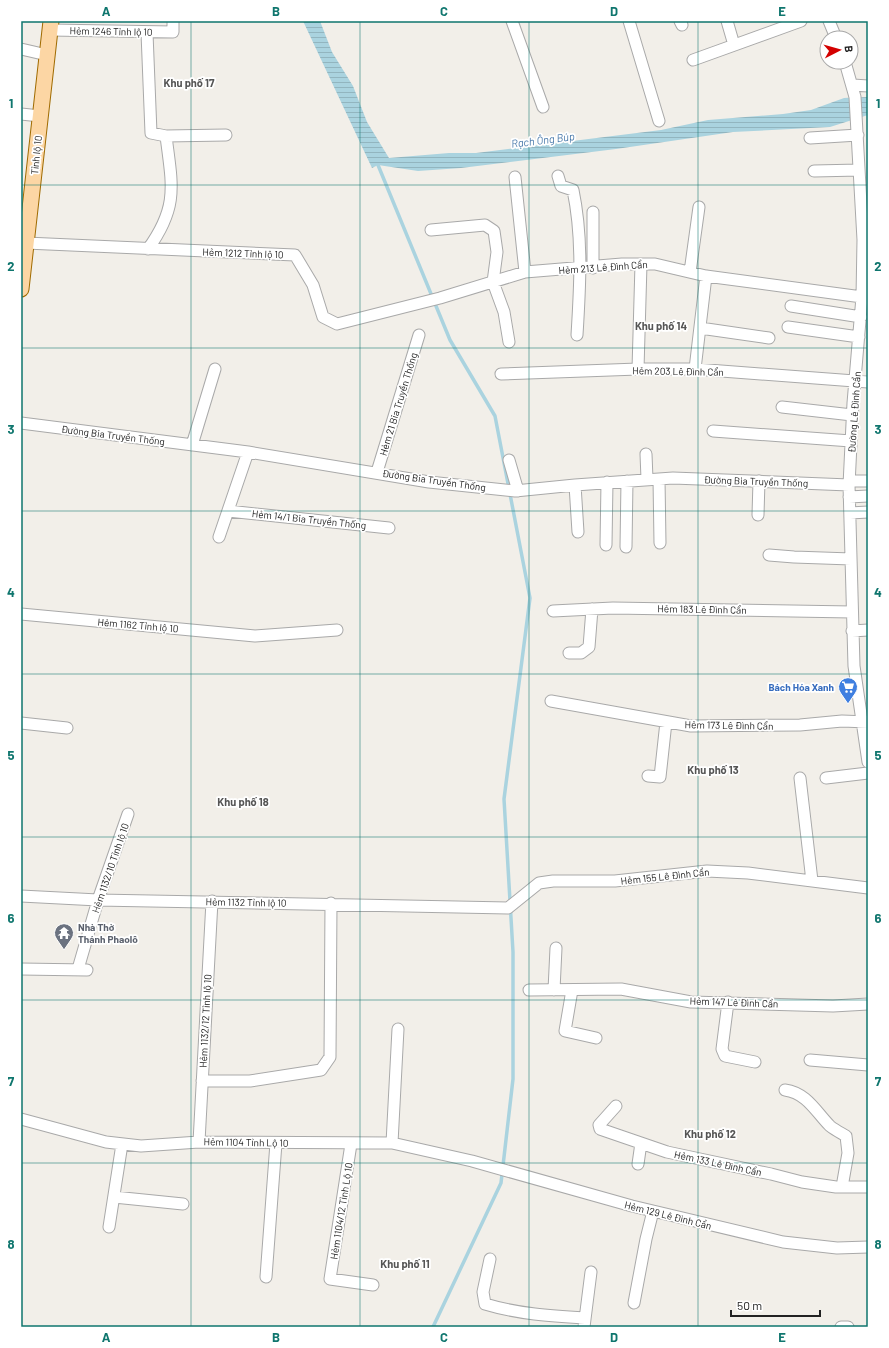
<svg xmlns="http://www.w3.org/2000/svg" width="889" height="1348" viewBox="0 0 889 1348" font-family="Barlow,sans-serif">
	<defs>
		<pattern id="water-rules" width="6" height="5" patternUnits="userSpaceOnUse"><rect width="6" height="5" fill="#aad3df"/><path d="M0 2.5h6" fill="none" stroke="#92b5bf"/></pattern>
	</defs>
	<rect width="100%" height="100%" fill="#f2efe9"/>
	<path fill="url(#water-rules)" d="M303,21H320L332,52L353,86L367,122L389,158L449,153H476L661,130L708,120L783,114L811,110L844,98L868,97V115L830,127L733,132L616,149L461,168L418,171L378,165L372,168Z"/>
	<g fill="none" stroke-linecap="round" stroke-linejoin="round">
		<path stroke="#aad3df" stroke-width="3.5" d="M378,165L450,340L495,416L530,598L504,799L513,952V1079L501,1183L433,1327"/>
		<g stroke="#a9a9a9" stroke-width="13">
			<path id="minor" d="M512,21L543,107
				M629,21L659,121
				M680,21L682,25
				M727,21L734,45
				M829,21L836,38
				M50,30L173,32V21
				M147,33L151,133L166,136C172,185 179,206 148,249
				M21,49L47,55
				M693,60L801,21
				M845,62L855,97L863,240L862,297L853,403L849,485L854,666L868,762
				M853,85L868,86
				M21,114L40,116
				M166,136L226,135
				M810,138L858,135
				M814,171L859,170
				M558,176L561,186L573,190C583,238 580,287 577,335
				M515,177L525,272
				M593,212V268
				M431,230L485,225L494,231L497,252L493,282L504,312L509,342
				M26,243L295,255L313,285L323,317L337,324L440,298L525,272L622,264H655L706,276L862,297
				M690,272L699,207
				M791,306L861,317
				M788,327L859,337
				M700,328L769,338
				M638,369L641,264
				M695,369L706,276
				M501,374L638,369H695L868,382
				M782,407L852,415
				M21,423L248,452L429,482L515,491L575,485L673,478L849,485
				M713,431L851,441
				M192,445L215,369
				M646,454L647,479
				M509,460L518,491
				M377,472L419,335
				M659,479L660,543
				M849,481H868
				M575,485L578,532
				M849,497L868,496
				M228,511L389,528
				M850,513L868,512
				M758,515L759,481
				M219,537L248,452
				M606,545L607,482
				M626,547L627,481
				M769,555L794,557L851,559
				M553,611L613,608L852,612
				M21,614L255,636L337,630
				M852,631L868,630
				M569,653H581L589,647L592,609
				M551,701L691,726L800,725L842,721L868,722
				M21,723L67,728
				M648,776L660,777L666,722
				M800,778L812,881
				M826,778L868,773
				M21,896L98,900L508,908L539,883L553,881H615L707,871L748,873L868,888
				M21,969L87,970
				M78,969L98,900L128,814
				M529,990L621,989L691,1002L833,1006L868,1004
				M554,990L556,948
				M572,990L565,1031L596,1038
				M728,1002L722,1049L725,1056L755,1062
				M810,1060L868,1065
				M202,1081H250L321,1070L330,1057L331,903
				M785,1090C807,1093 816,1112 830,1126C835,1130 841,1133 846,1136L848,1153L842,1187
				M616,1106L599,1125L600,1129L667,1152L771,1174L802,1182L836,1187H868
				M21,1119L106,1142L141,1146L199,1142L392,1143L472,1161L632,1206L783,1242L837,1248L868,1247
				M199,1142L212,901
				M392,1143L398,1029
				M351,1144L330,1279L373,1285
				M638,1164L641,1143
				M114,1197L183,1204
				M109,1227L122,1144
				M490,1259L483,1292L485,1304C518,1314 551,1316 585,1318
				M266,1277L276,1143
				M634,1303L646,1239L653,1211
				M584,1327L591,1272
				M841,1327H848"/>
		</g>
		<g stroke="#a06b00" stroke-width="17">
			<path id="major" d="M21,289L51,21"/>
		</g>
		<use href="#minor" stroke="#fff" stroke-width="11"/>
		<use href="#major" stroke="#fcd6a4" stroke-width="15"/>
	</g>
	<path fill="none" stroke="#0f766e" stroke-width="1" stroke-opacity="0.55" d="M191,21V1327M360,21V1327M529,21V1327M698,21V1327M21,185H868M21,348H868M21,511H868M21,674H868M21,837H868M21,1000H868M21,1163H868"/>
	<defs>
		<g id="supermarket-pin" transform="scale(1)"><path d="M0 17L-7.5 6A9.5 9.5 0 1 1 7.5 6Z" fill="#3f7fe0" stroke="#fff"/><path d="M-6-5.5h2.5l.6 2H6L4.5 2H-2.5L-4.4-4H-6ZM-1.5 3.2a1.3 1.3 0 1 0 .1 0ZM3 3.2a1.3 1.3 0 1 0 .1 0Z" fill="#fff"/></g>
		<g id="temple-pin" transform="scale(1)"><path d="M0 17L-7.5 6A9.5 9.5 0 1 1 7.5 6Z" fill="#6b7280" stroke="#fff"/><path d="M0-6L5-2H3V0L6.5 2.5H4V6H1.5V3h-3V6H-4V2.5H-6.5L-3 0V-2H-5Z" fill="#fff"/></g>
	</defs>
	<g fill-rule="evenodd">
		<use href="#supermarket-pin" x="848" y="687"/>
		<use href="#temple-pin" x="64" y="933"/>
	</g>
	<g text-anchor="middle" stroke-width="3.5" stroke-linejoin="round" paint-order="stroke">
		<g font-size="10" fill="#222" stroke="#fff">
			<text transform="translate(111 31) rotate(1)" y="4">Hẻm 1246 Tỉnh lộ 10</text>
			<text transform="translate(36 155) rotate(-84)" y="4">Tỉnh lộ 10</text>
			<text transform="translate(243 253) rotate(2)" y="4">Hẻm 1212 Tỉnh lộ 10</text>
			<text transform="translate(603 267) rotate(-4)" y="4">Hẻm 213 Lê Đình Cẩn</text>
			<text transform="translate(678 371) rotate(1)" y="4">Hẻm 203 Lê Đình Cẩn</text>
			<text transform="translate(398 404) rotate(-73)" y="4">Hẻm 21 Bia Truyền Thống</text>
			<text transform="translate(854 412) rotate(-86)" y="4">Đường Lê Đình Cẩn</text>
			<text transform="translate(113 435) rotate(7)" y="4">Đường Bia Truyền Thống</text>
			<text transform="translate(434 480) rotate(8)" y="4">Đường Bia Truyền Thống</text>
			<text transform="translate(756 481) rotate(2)" y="4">Đường Bia Truyền Thống</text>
			<text transform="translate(309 519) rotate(6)" y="4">Hẻm 14/1 Bia Truyền Thống</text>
			<text transform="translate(702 609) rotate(1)" y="4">Hẻm 183 Lê Đình Cẩn</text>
			<text transform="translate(138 625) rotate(5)" y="4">Hẻm 1162 Tỉnh lộ 10</text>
			<text transform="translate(729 725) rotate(1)" y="4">Hẻm 173 Lê Đình Cẩn</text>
			<text transform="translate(110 868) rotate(-71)" y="4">Hẻm 1132/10 Tỉnh lộ 10</text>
			<text transform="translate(665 876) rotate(-6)" y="4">Hẻm 155 Lê Đình Cẩn</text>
			<text transform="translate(246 902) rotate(1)" y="4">Hẻm 1132 Tỉnh lộ 10</text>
			<text transform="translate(734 1002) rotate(2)" y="4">Hẻm 147 Lê Đình Cẩn</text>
			<text transform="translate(205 1021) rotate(-87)" y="4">Hẻm 1132/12 Tỉnh lộ 10</text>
			<text transform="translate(246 1142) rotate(1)" y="4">Hẻm 1104 Tỉnh Lộ 10</text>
			<text transform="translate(718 1163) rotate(12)" y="4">Hẻm 133 Lê Đình Cẩn</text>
			<text transform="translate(341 1211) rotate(-81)" y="4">Hẻm 1104/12 Tỉnh Lộ 10</text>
			<text transform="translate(668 1215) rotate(14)" y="4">Hẻm 129 Lê Đình Cẩn</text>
		</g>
		<g font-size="10" font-weight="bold" fill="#366cbe" stroke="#fff" text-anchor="end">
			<text x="834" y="691">Bách Hóa Xanh</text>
		</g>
		<g font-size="10" font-weight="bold" fill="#5b616d" stroke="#fff" text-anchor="start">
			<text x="78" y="931">Nhà Thờ<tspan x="78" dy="12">Thánh Phaolô</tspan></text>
		</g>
		<g font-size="11" font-weight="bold" fill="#555" stroke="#fff">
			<text x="189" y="87">Khu phố 17</text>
			<text x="661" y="330">Khu phố 14</text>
			<text x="713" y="774">Khu phố 13</text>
			<text x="243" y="806">Khu phố 18</text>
			<text x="710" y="1138">Khu phố 12</text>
			<text x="405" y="1268">Khu phố 11</text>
		</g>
		<g font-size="11" font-style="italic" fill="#4a7aab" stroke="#fff">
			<text transform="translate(543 140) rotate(-7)" y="4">Rạch Ông Búp</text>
		</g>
	</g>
	<rect width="889" height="1348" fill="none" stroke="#ffffff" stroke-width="44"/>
	<g transform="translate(839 50) rotate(84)"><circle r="19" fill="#ffffff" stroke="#a7a7a7"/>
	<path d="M0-3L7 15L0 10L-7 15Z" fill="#d40000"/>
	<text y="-6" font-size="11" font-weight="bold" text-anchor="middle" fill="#222222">B</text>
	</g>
	<path d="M731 1310v6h89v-6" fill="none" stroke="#222222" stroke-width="2"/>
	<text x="737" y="1310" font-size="12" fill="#222222" stroke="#ffffff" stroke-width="3" paint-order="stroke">50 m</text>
	<rect x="22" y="22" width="845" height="1304" fill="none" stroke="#0f766e" stroke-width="1.5"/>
	<g font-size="13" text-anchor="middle" font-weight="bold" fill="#0f766e">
		<text x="106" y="16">A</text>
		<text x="276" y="16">B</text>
		<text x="444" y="16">C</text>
		<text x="614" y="16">D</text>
		<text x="782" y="16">E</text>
		<text x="11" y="108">1</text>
		<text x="878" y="108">1</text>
		<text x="11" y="271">2</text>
		<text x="878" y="271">2</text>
		<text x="11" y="434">3</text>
		<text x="878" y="434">3</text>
		<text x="11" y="597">4</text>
		<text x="878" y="597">4</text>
		<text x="11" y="760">5</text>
		<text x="878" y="760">5</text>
		<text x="11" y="923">6</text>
		<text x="878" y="923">6</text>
		<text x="11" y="1086">7</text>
		<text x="878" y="1086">7</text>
		<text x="11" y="1249">8</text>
		<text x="878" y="1249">8</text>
		<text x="106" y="1342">A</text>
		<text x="276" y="1342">B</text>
		<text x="444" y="1342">C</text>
		<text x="614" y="1342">D</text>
		<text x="782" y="1342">E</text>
	</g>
</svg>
